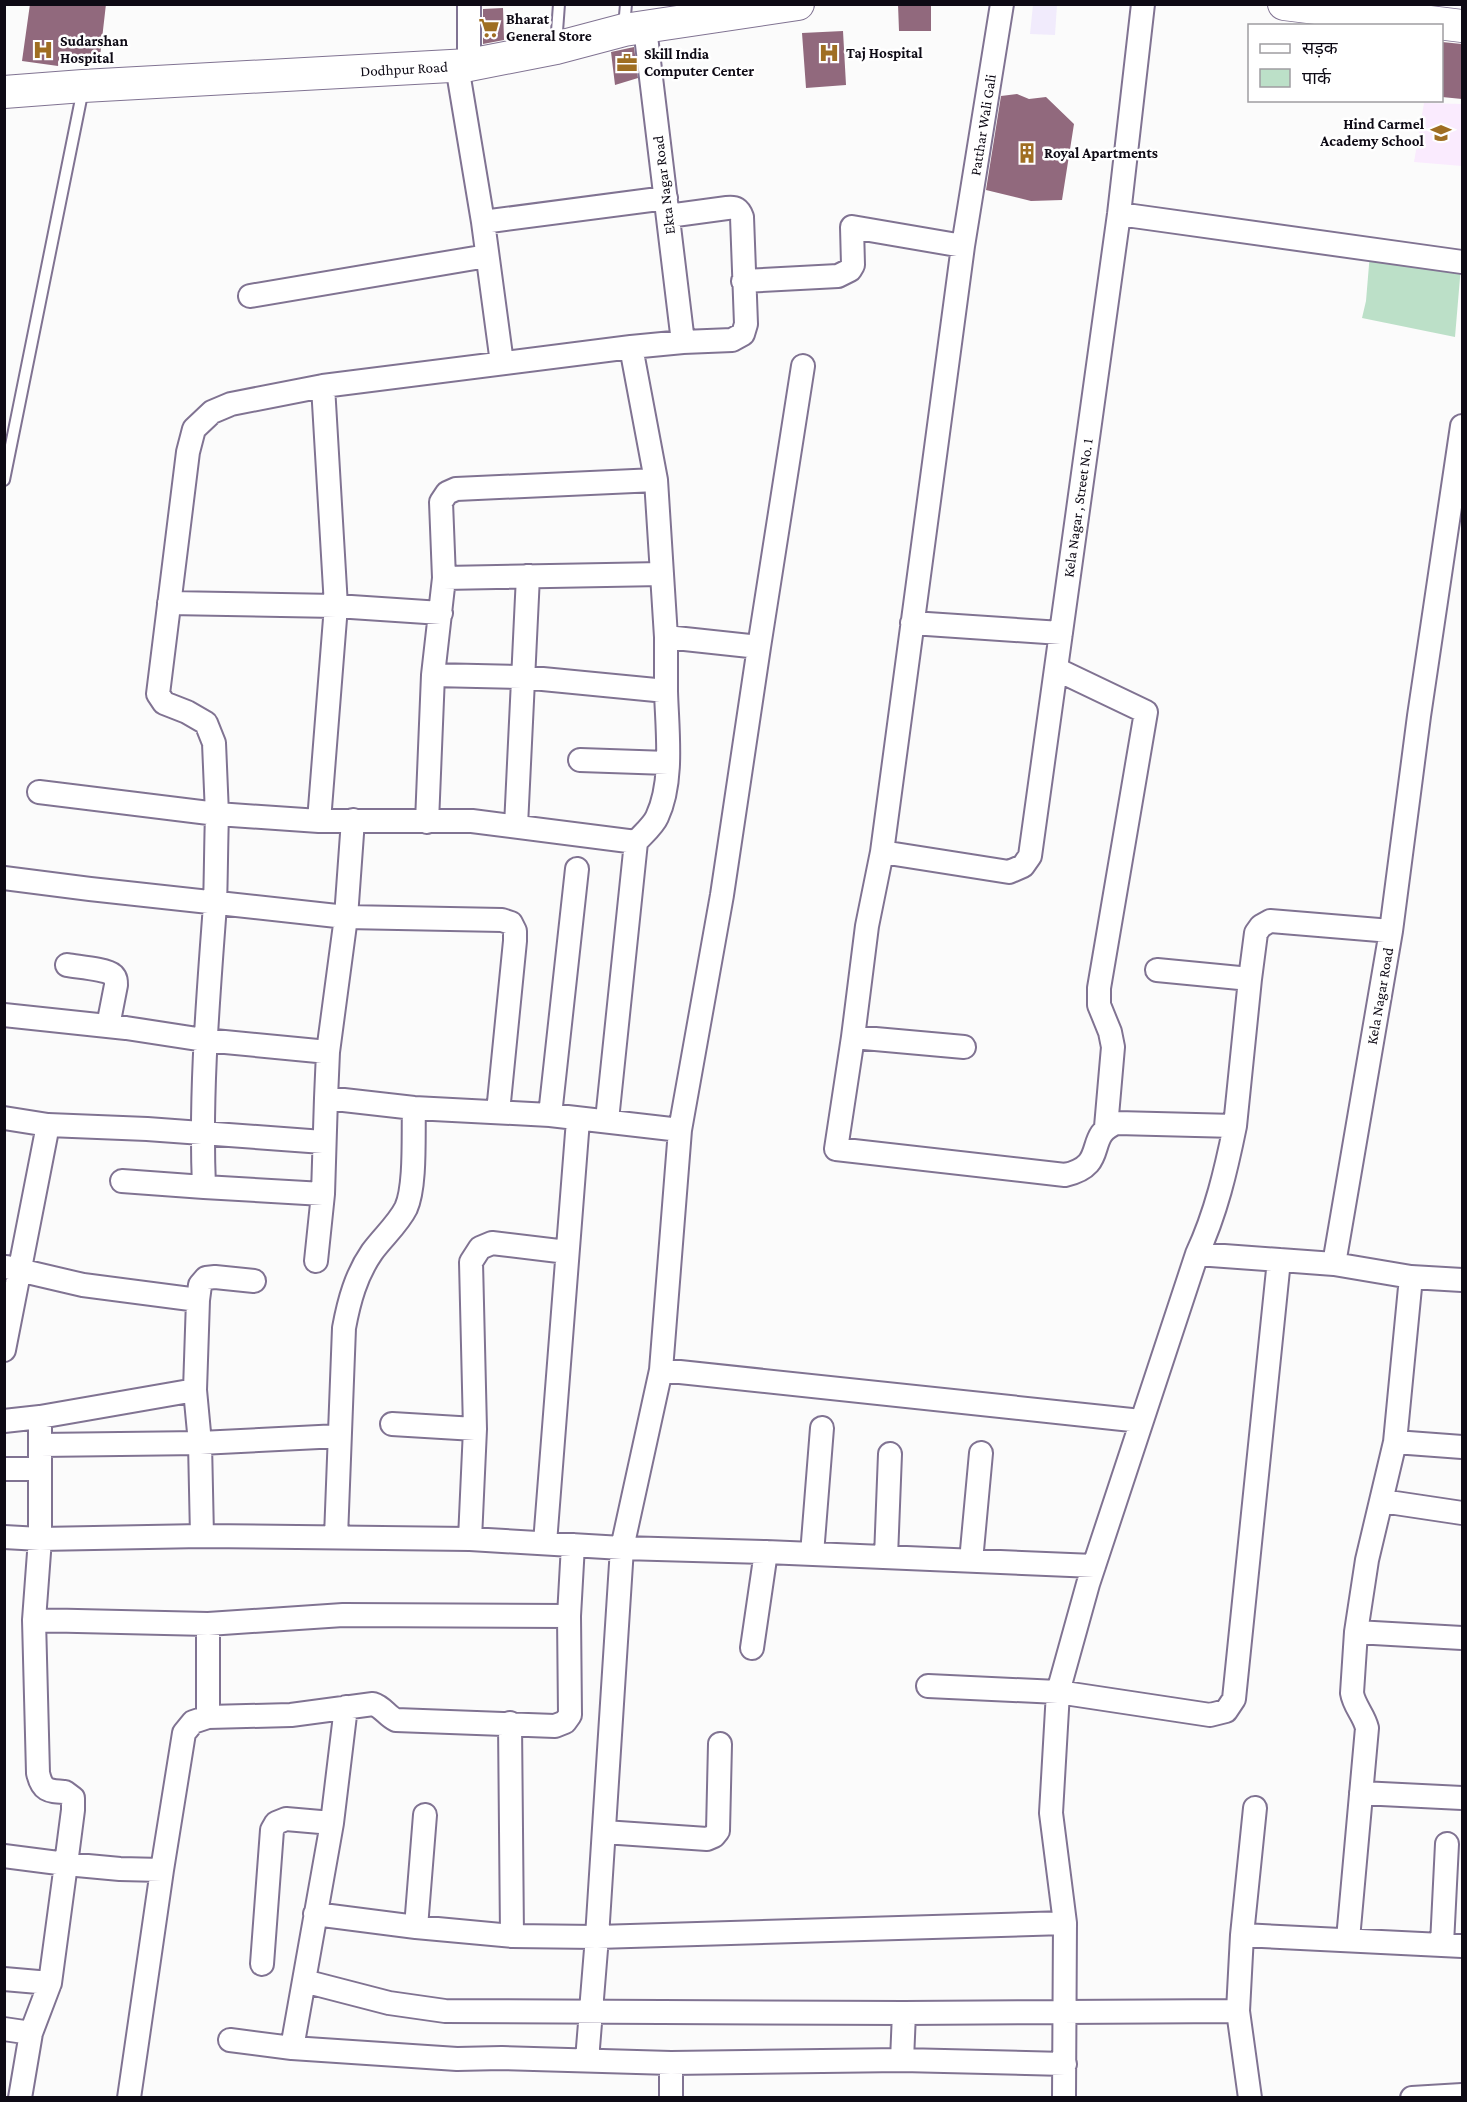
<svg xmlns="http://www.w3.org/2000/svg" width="1467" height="2102" viewBox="0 0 1467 2102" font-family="'Crimson Pro','Noto Sans Devanagari',serif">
	<rect width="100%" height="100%" fill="#fbfbfb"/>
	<path fill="#f1ebfc" d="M1033,5H1057L1055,35L1030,34Z"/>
	<path fill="#faebfe" d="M1424,103L1462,104V166L1414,162Z"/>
	<path fill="#bce0c8" d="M1370,253L1461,266L1455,337L1362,318L1366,301Z"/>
	<path fill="#91697d" d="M30,4H106L99,65L59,60L58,66L22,61Z
		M898,4H931V31H899Z
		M503,8L504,40L483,44V9Z
		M843,31L846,85L806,88L802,33Z
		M1442,42L1462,44V99L1442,97Z
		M634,47L638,78L615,85L611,52Z
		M1017,94L1029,99L1046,97L1074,124L1062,200L1031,201L986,190L1001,96Z"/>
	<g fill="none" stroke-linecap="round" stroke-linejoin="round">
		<g stroke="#807392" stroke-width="14">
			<path id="lane" d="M624,27L626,4
				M556,45L559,4
				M4,480L83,89"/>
		</g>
		<g stroke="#807392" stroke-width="26">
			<path id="street" d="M469,4V65
				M645,28L683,342
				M457,66L483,222L502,363
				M1119,214L1462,262
				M483,222L666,198
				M743,281L838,276L850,270L853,265L852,227L963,246
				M250,296L487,256
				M631,347L656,480L666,637
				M444,578L662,574
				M169,603L336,606L441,613
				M912,623L1061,633
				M1056,669L1146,712L1099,988V1005L1110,1032L1113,1047L1106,1127
				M433,675L444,578L441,502L447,493L456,489L656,480
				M580,760L668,763
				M39,792L217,814L214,743L206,723L187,712L164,703L158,694L188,452L194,429L212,412L231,404L323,386L631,347L683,342L732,340L743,334L746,324L742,217C739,209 736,207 727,208L668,216
				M319,821L336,606L323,386
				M427,822L433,675L522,677L666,691V637L759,647L803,366
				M516,826L528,576
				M882,852L1009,872L1023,866L1030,856L1119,214L1143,4
				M4,878L90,889L346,917L502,920L511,923L515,931V941L498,1112
				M67,965C77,967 106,969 113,975C116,978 116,981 116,985L108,1026
				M1157,970L1250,979L1256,933L1261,926L1270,921L1391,931
				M4,1015L126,1028L204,1040L328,1052L326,1098L414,1108L550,1115L680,1130L722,895L759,647
				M853,1037L867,926L882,852L963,246L1002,4
				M964,1047L853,1037L836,1149L1065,1175C1110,1165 1083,1135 1117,1123L1235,1126C1226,1170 1216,1213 1197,1254L1088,1584L1058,1692L1051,1813L1065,1923L1064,2098
				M328,1052L346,917L353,820
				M550,1115L577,869
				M4,1118L48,1125L147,1129L323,1142
				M607,1120L636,842
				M1235,1126L1250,979
				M122,1181L204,1187C200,1093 208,1000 215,905C216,875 216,845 217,814L319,821H472L636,842C642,835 653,826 657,817C674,781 667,729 666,691
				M204,1187L323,1194
				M1197,1254L1334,1264
				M316,1261L323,1194L326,1098
				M6,1267L83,1285L198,1300
				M1411,1277L1462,1280
				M4,1350L48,1125
				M661,1370L1141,1421
				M195,1390L200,1443L202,1536
				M4,1421L40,1417L195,1390L198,1300L200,1285L206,1278L215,1277L254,1281
				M392,1424L475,1429
				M1395,1442L1462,1447
				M40,1445L200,1443L339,1436
				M4,1469H40
				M1382,1501L1462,1513
				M4,1537L40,1539L202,1536L470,1539L622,1548L766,1552L1094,1566
				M336,1537L344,1328C349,1301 356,1275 372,1252C383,1237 398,1224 406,1208C416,1186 413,1133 414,1108
				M470,1539L475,1429L471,1262L480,1248L492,1243L567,1252
				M545,1543L578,1120
				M812,1554L822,1428
				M886,1557L890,1454
				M971,1561L981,1453
				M34,1620L208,1624L343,1615L569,1616
				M1356,1632L1462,1638
				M752,1648L766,1552
				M928,1686L1058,1692L1210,1715L1226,1711L1234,1699L1279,1260
				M208,1717L291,1715L373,1704C383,1707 387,1716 396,1720L555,1726L565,1722L570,1715L569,1616L573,1545
				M510,1723L512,1936
				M1361,1793L1462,1798
				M604,1832L707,1839L714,1836L718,1831L720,1744
				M4,1856L66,1864L73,1810V1798L65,1792C48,1791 42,1791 38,1773L34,1620L40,1539V1417
				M315,1914L416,1927L512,1936L597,1937L1065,1923
				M416,1927L425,1815
				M1242,1935L1255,1808
				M1348,1939L1367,1728C1364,1715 1354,1706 1352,1693L1356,1632L1367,1560L1395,1442L1411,1277L1334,1264L1391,931L1419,716L1462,426
				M1442,1944L1447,1844
				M262,1964L272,1830L276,1823L286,1819L332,1823
				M4,1979L50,1983
				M304,1981L389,2003L445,2011L904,2013L1238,2011L1242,1935L1462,1946
				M1238,2011L1250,2098
				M4,2029L31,2033L50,1983L66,1864L120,1869L162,1870L184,1733L193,1722L208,1717V1624
				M230,2040L292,2048L457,2059L502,2058L671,2063L902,2060L1065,2064
				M292,2048L332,1823L346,1707
				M587,2060L597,1937L622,1548L661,1370L680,1130
				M902,2060L904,2013
				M671,2063V2098
				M20,2098L31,2033
				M129,2098L162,1870
				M1412,2098L1462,2095"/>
		</g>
		<g stroke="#807392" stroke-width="34">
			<path id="secondary" d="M1284,4L1462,26
				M4,92L83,86L469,65L556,48L624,30L798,4"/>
		</g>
		<use href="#lane" stroke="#fff" stroke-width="10"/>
		<use href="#street" stroke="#fff" stroke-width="22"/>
		<use href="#secondary" stroke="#fff" stroke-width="32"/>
	</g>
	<defs>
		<g id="supermarket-bare" transform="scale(1.62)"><path d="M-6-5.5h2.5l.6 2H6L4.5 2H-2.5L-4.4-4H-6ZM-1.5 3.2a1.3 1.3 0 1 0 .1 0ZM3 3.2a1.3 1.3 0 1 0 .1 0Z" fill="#9f6e22" stroke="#fff" stroke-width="2.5" paint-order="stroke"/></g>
		<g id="hospital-bare" transform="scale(1.62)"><path d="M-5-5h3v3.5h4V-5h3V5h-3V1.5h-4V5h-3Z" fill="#9f6e22" stroke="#fff" stroke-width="2.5" paint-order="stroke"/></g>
		<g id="office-bare" transform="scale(1.62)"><path d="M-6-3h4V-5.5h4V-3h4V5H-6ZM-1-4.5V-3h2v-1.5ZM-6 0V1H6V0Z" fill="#9f6e22" stroke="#fff" stroke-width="2.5" paint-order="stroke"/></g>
		<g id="school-bare" transform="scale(1.62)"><path d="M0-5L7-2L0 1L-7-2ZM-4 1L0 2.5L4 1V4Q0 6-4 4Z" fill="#9f6e22" stroke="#fff" stroke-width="2.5" paint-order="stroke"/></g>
		<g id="building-bare" transform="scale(1.62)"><path d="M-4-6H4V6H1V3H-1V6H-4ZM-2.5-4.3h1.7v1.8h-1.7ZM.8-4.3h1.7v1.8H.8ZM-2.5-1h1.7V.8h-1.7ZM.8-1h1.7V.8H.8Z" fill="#9f6e22" stroke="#fff" stroke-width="2.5" paint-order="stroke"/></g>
	</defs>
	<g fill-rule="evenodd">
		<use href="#supermarket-bare" x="489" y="28"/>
		<use href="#hospital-bare" x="43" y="50"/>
		<use href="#hospital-bare" x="829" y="53"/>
		<use href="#office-bare" x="627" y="63"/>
		<use href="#school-bare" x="1441" y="133"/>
		<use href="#building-bare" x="1027" y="153"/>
	</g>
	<g text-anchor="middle" stroke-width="5" stroke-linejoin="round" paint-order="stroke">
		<g font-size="15" font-weight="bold" fill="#0e0a15" stroke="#fff" text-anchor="start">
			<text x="506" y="24">Bharat<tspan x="506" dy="17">General Store</tspan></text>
			<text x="60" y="46">Sudarshan<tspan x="60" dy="17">Hospital</tspan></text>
			<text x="846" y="58">Taj Hospital</text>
			<text x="644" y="59">Skill India<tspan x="644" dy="17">Computer Center</tspan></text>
			<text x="1424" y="129" text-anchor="end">Hind Carmel<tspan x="1424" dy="17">Academy School</tspan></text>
			<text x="1044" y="158">Royal Apartments</text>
		</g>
		<g font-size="15" fill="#0e0a15" stroke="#fff">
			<text transform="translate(404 69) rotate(-3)" y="5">Dodhpur Road</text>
			<text transform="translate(983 125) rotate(-81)" y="5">Patthar Wali Gali</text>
			<text transform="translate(664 185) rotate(-97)" y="5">Ekta Nagar Road</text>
			<text transform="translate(1078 508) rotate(-82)" y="5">Kela Nagar , Street No. 1</text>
			<text transform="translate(1380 996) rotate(-80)" y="5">Kela Nagar Road</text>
		</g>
	</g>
	<rect width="1467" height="2102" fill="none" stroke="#0e0a15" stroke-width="12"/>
	<rect x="1248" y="24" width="195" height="78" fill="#ffffff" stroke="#9f9da1" stroke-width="1.5"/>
	<rect x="1260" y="44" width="30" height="9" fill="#ffffff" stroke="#9f9da1" stroke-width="1.5"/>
	<text x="1302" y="54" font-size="18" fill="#0e0a15">सड़क</text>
	<rect x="1260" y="69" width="30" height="18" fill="#bce0c8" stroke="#9f9da1" stroke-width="1.5"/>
	<text x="1302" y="84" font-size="18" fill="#0e0a15">पार्क</text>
</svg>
